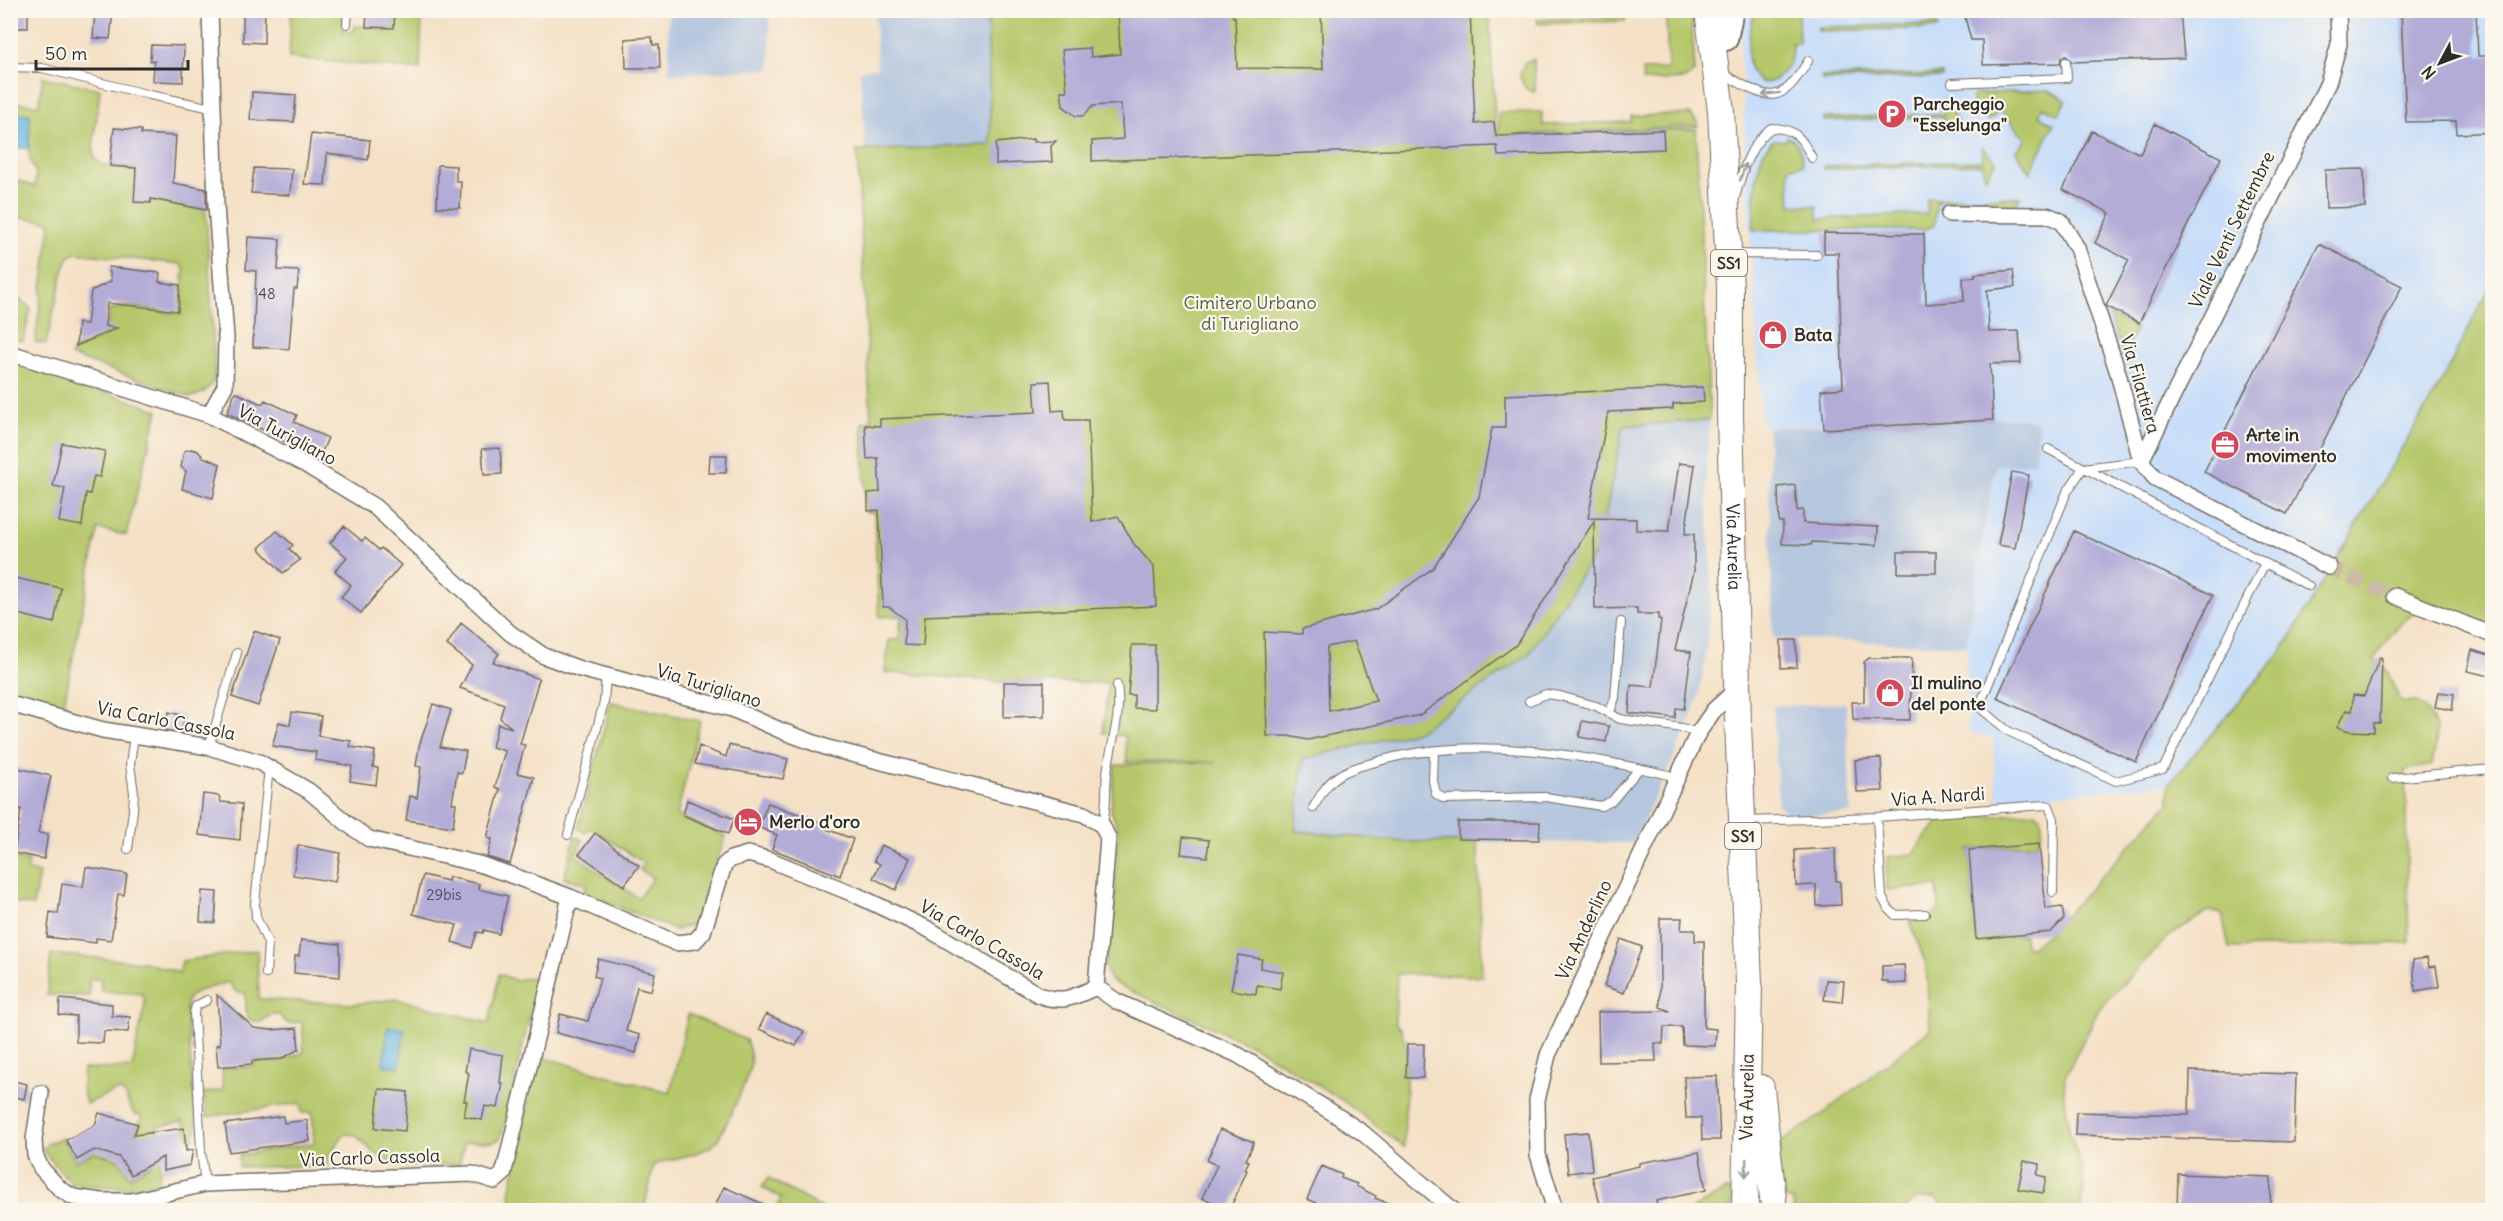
<svg xmlns="http://www.w3.org/2000/svg" width="2503" height="1221" viewBox="0 0 2503 1221" font-family="Delius,sans-serif">
	<rect width="100%" height="100%" fill="#fbf7ec"/>
	<filter id="ink" filterUnits="userSpaceOnUse"><feTurbulence type="fractalNoise" baseFrequency=".0167" numOctaves="2"/><feDisplacementMap in="SourceGraphic" scale="12" xChannelSelector="R" yChannelSelector="G"/><feConvolveMatrix kernelMatrix="1 2 1 2 8 2 1 2 1" color-interpolation-filters="sRGB"/></filter>
	<filter id="wash" filterUnits="userSpaceOnUse"><feTurbulence type="fractalNoise" baseFrequency=".008" numOctaves="4" result="noise"/><feDisplacementMap in="SourceGraphic" scale="24" xChannelSelector="R" yChannelSelector="G"/><feGaussianBlur stdDeviation="1.35" result="paint"/><feColorMatrix in="noise" values="0 0 0 0 0 0 0 0 0 0 0 0 0 0 0 0 0 1.4 0 .05"/><feComposite in="paint" operator="in"/></filter>
	<g filter="url(#wash)">
		<rect width="100%" height="100%" fill="#f4e0c5"/>
		<path fill="#c7ddf9" d="M1742,10L2492,11V283L2438,388L2282,651L2169,784L1997,801L1993,738L1968,731L1966,646L1980,551L1997,466L2033,461L2038,422L2020,418L1762,427L1744,128V90L1740,57Z"/>
		<path fill="#b5c6de" d="M668,11H769L771,69L669,74Z
			M875,11H987L991,145L866,151L860,70L877,68Z
			M2020,418L2039,422L2034,462L1996,466L1980,551L1966,646L1773,638L1768,428Z
			M1710,420L1706,468L1712,592L1704,670L1697,703L1685,734L1633,843L1405,842L1295,831L1303,759L1418,731L1529,654L1599,547L1623,426Z
			M1846,703L1851,813L1789,816L1778,804L1773,706Z"/>
		<path fill="#b5c76b" stroke="#70794b" stroke-width="1.5" d="M987,10L1489,11L1496,135H1499V112H1542L1543,125L1631,122V116L1690,114L1698,123V126L1510,135L1696,129L1710,420L1623,426L1599,547L1529,654L1418,731L1303,759L1295,831L1405,842H1478L1482,976L1397,974L1395,1023L1401,1029L1407,1048L1404,1147L1342,1100L1256,1047L1122,987L1110,980L1105,967L1115,896L1118,830L1111,810L1115,765L1216,762H1127L1125,736L1103,733L1108,683L1004,682L885,672L889,640H899L901,616L879,617L874,512H866L862,423L871,421L857,151L991,145Z
			M291,11H344L343,32H353L355,26L394,28L395,11H422L420,70L289,58Z
			M1666,11H1691L1695,71L1686,79L1643,81L1642,70L1668,69Z
			M1754,11H1798L1799,43H1792C1792,49 1792,56 1790,61C1783,78 1761,95 1751,70C1744,53 1751,28 1754,11Z
			M1625,16V21L1538,24L1537,20Z
			M1937,24L1938,28L1818,31V27Z
			M1534,59L1535,92C1526,91 1522,85 1520,75L1525,62Z
			M1942,74V77L1822,80V77Z
			M43,77L100,89L93,146L95,159L102,165L142,170L134,202L151,203L159,200L206,210L215,377C209,390 203,395 190,397L71,356L73,350L103,337L107,330L109,311C124,302 162,312 180,314L184,270L181,264L75,253L68,258L64,268L46,344L35,342L51,222L20,217L19,222L10,221L11,178L35,187L36,172C25,157 29,132 30,114L13,113L11,151V102L39,105Z
			M2049,90L2066,100L2059,115L2043,107L2039,115L2054,124L2030,173L2016,151L2026,140L2001,110L1988,121L1972,102V96L1976,94Z
			M1944,100L1958,122L1954,130H1945L1944,117L1824,121V118L1944,114Z
			M1787,137C1800,141 1802,154 1803,165L1789,167L1791,205L1817,206L1818,219L1927,214V199L2020,197L2015,207L1937,202L1934,226L1923,230H1753C1755,207 1752,154 1774,140L1785,141Z
			M1982,147L1996,161L1985,178L1983,164L1824,169V166L1983,161Z
			M2492,283V630L2460,614L2431,604C2402,617 2391,633 2374,659C2398,676 2387,686 2404,703L2417,702C2443,722 2437,736 2432,765L2405,770L2409,943L2229,948L2222,914L2208,911L2169,936L2099,1009L2065,1077L2064,1096L2070,1133L2082,1168L2084,1187L2080,1210H2034L2025,1207L2011,1206L2006,1210H1948L1935,1198L1916,1199L1904,1210H1794L1793,1201L1784,1197L1777,1160L1780,1143L1823,1114L1930,1029L1926,965L1910,922L1929,918L1939,909L1937,886L1889,890L1886,888L1887,857L1914,854C1919,841 1931,833 1939,821L2036,812C2045,821 2042,831 2038,843L1969,850L1976,938L2024,935L2025,946L2031,947L2049,933L2169,803V784L2282,651L2438,388Z
			M20,299L31,309L23,341L11,339V303L18,304Z
			M2109,314L2136,328L2123,356Z
			M10,361L158,410L126,535L98,529L63,708L11,692Z
			M611,702L700,721L677,815L726,836L694,924L676,930L584,893L586,884L564,878L575,836L583,840L575,855L638,898L653,878L640,870L644,863L591,828L585,833L578,828Z
			M10,857L29,861L27,871L39,873L33,906L11,902Z
			M257,950L259,999L354,1004L397,999L489,1023L499,974L515,980L533,977L534,983L537,985L501,1138L494,1142H465L459,1164C410,1166 391,1175 356,1135L344,1134L329,1155L328,1166L239,1167V1155L314,1143L312,1112L302,1113L300,1103L207,1117L204,1093L223,1090L222,1069L254,1066V1062L281,1061L304,1052L302,1022L287,1023L278,1014H272L261,1022L252,1021L247,1017L245,993L236,992L229,982L198,991L188,998L186,1007L197,1131L194,1133V1139L189,1140L183,1121L157,1127L161,1152L159,1182L128,1188L72,1184L42,1150L48,1143L62,1138L76,1162L94,1152L118,1159L130,1177L152,1164L135,1134L142,1116L133,1113L124,1093L118,1090L86,1104L82,1087L83,1069L132,1068L145,1003L142,994L101,991V979H89V996L47,995L51,954L144,962L180,973L182,961Z
			M688,1014L746,1040C749,1049 752,1057 750,1067C747,1080 721,1140 712,1146C694,1157 673,1157 654,1165L644,1210H526L515,1205L510,1193L538,1056L670,1093Z
			M768,1178L823,1209V1210H776L781,1198L762,1187Z
			M1728,1189L1732,1195V1210H1691Z"/>
		<path fill="#64b5df" stroke="#487085" stroke-width="1.5" d="M13,113L30,114L29,148H12Z
			M388,1027L405,1029L399,1067L383,1065Z"/>
		<g id="blocks">
			<path fill="#b2acd7" fill-rule="evenodd" d="M12,10H28V28H11Z
				M95,10H113L110,39L93,38Z
				M243,10H265L264,43L243,42Z
				M367,10H395L394,28L366,27Z
				M1118,10H1232L1233,17H1235L1237,68L1323,69L1321,10H1470L1475,124L1494,122L1496,136L1663,130L1664,149L1498,156L1497,146L1092,161V141L1123,139L1121,104L1093,106L1083,116H1076L1063,106L1061,91H1067L1062,50L1090,48L1091,57L1120,54Z
				M1963,10H2180L2184,58L2072,62L2066,56L2062,57L2060,63L1983,65L1982,40H1971Z
				M2401,10H2476L2478,56H2493V132L2457,134L2456,121L2406,122Z
				M652,37L653,45H659L660,68H626L625,39Z
				M151,45L184,46L183,82L153,81L154,61H150Z
				M252,92L296,95L294,122L250,120Z
				M2155,124L2221,158L2139,323L2106,306L2129,260L2095,243L2110,213L2063,190L2092,131L2140,154Z
				M114,128L141,130V134L176,136L173,183L206,189V210L151,199V203L134,202L136,168L110,166Z
				M311,134L370,140L368,160L327,153L325,185L304,184Z
				M1033,139V142L1056,141L1051,146L1052,162L996,164V143Z
				M438,165L456,166V181H461L460,208L437,207Z
				M254,168L292,169L290,195L251,193Z
				M2364,169L2365,207L2326,208L2325,170Z
				M1824,233L1924,234L1926,304L1964,301L1963,278L1975,277V274L2013,270L2015,287L1987,290L1989,332L2019,331L2021,363L1990,364L1993,420L1824,429L1821,390L1843,388L1838,253H1824Z
				M248,237L280,239L278,270L299,271L297,289H294L289,349L253,347L256,271L246,270Z
				M2319,244L2402,286L2287,514L2204,472Z
				M109,267L160,273L159,282L180,285L178,311L107,303L105,326L117,328L76,346L78,323L87,324L91,291L111,281Z
				M1050,381L1052,411L1064,410L1065,420H1088L1092,522L1118,516L1134,544L1154,567L1156,606L925,616L923,646L904,645L905,619L889,607H883L879,510L868,511V493L880,492L878,458L867,459L865,425L880,426V419L1036,412L1034,382Z
				M1703,387L1704,402L1673,404V409L1608,412L1588,518L1636,519V530L1669,531L1679,463L1695,465L1685,534H1694V571L1675,650L1691,652L1684,709L1676,708L1675,718L1629,713L1631,685L1653,687L1661,620L1658,619L1659,614H1637V608L1595,609L1594,521L1516,645L1420,715L1308,740L1288,736H1267L1264,632L1302,634V629L1376,609L1433,568L1479,497L1492,428H1505V395ZM1354,641L1376,701L1329,711L1327,647Z
				M235,392L262,404L265,400L297,415L294,422L328,438L320,456L287,441L286,443L276,436L227,413Z
				M62,443L105,451L100,477L94,476L90,494L86,493L82,526L59,522L65,488L53,486Z
				M500,448L502,474L484,475L482,449Z
				M191,449L198,451L203,457L220,464L213,498L182,489L186,471L181,467L184,451Z
				M710,455H727L726,473H709Z
				M2012,472L2029,475L2015,548L1998,545Z
				M1795,485L1797,511L1803,510V523L1878,527L1877,545L1812,542L1811,545L1782,544L1783,522H1779L1778,487Z
				M344,526L362,541L365,538L379,550L381,548L401,565L361,613L341,597L351,585L335,571L347,557L330,543Z
				M277,531L293,545L289,549L300,560L283,573L259,548Z
				M2074,531L2213,595L2136,762L1997,698Z
				M1898,552H1936V573H1898Z
				M10,577L61,588L54,623L10,612Z
				M461,623L499,654L493,662L539,679L520,744L525,745L517,773L534,777L510,864L487,857L492,839L487,838L500,789L495,787L505,751L492,747L498,724L512,728L500,718L504,704L460,688L472,665L447,645Z
				M254,631L280,640L258,706L232,697Z
				M1781,640H1796L1797,667L1781,668Z
				M1132,645H1155V709L1134,708V695H1128Z
				M2472,650L2493,656L2491,676L2467,671Z
				M2380,657L2382,658L2380,723H2374V732L2349,731L2337,727L2346,710L2352,711L2353,695L2364,696Z
				M1869,658H1912L1910,720L1853,719L1852,702H1864V662Z
				M1004,682H1044V716L1004,717Z
				M2438,692L2454,694L2452,710L2435,707Z
				M433,704L451,710L440,747L466,751L462,773L457,772L452,803H456L453,827L406,820L410,796L417,798L421,767L416,766L419,746Z
				M169,712L185,716L181,733L165,730Z
				M292,712L321,716L318,736L351,741L350,747L375,751L373,767L378,768L376,785L350,781L352,766L315,760L316,752L272,746L279,722L290,725Z
				M1582,721L1609,726L1606,742L1579,737Z
				M729,745L788,759L783,779L695,764L699,746L726,757Z
				M1881,758L1883,791L1857,792L1855,760Z
				M10,766L51,776L38,833L48,834L44,859L14,853L21,809L10,807Z
				M203,794L219,796L221,802L242,804L240,840L199,835Z
				M687,800L734,819L728,834L683,815Z
				M768,803L822,823L821,827L853,839L840,876L772,849L777,835L758,827Z
				M1458,822H1540L1539,840L1458,839Z
				M595,833L639,866L624,886L579,854Z
				M1183,837L1209,840L1207,857L1181,854Z
				M2039,844L2046,909L2062,907L2064,919L2051,932L1976,939L1969,850Z
				M298,845L340,853L335,882L293,875Z
				M881,845L910,858L896,890L873,878L880,864L874,861Z
				M1835,848L1836,881H1840L1841,905L1817,906L1816,885L1796,886L1795,850Z
				M86,867L127,874L124,895L118,894L111,940L96,938V943L47,937L50,912L58,914L62,884L83,887Z
				M423,875L448,881L449,877L479,884L478,889L508,896L499,934L484,930L483,933L477,932L472,948L452,942L457,925L413,914Z
				M202,891L217,892L215,923L200,922Z
				M1660,918H1682L1681,930H1695V941H1704V1028L1716,1029L1715,1046L1683,1045L1682,1027H1664L1663,1044L1655,1043L1656,1061L1599,1062L1598,1012L1670,1011L1660,1007Z
				M1621,939L1642,947L1624,993L1604,986Z
				M301,940L340,944V977L294,973L295,956H299Z
				M1238,955L1262,959L1260,968L1283,972L1280,989L1257,985L1256,994L1231,990Z
				M2427,958L2429,967L2436,966L2439,987L2415,991L2413,960Z
				M598,959L655,973L651,991L637,987L626,1031L640,1035L636,1053L556,1033L560,1014L588,1021L600,978L594,976Z
				M1904,965L1906,983L1888,984V981H1882V966Z
				M1826,980L1844,981L1842,1002L1824,1000Z
				M217,995L254,1028L271,1030L297,1028L299,1049L281,1059L252,1061V1064L218,1067L216,1045H220Z
				M60,999L112,1004V1016L130,1017L128,1032L104,1031L103,1043L76,1042V1016L59,1015Z
				M766,1014L804,1031L796,1046L759,1029Z
				M1407,1044H1424L1423,1078H1406Z
				M469,1049L503,1055L500,1083H503L498,1108L485,1106L482,1120L464,1116L467,1101H464L469,1073L465,1071Z
				M2190,1071L2296,1074L2294,1142L2075,1135L2076,1112L2189,1115Z
				M1717,1076L1720,1140H1702L1701,1118H1686L1684,1077Z
				M10,1080L27,1084L24,1099L10,1096Z
				M379,1089L408,1092L405,1131L375,1128Z
				M99,1113L138,1124L134,1135L184,1128L186,1151L193,1150L190,1165L163,1171V1157L131,1175L119,1157L94,1150L77,1160L66,1140L95,1125Z
				M283,1116L284,1123L307,1120L310,1141L229,1152L225,1124Z
				M1220,1129L1254,1142L1246,1160L1249,1161L1245,1169L1247,1170L1230,1209L1202,1198L1217,1165L1207,1161Z
				M1588,1132L1592,1170L1568,1173L1564,1134Z
				M1699,1152L1706,1190L1656,1201L1657,1210H1602L1592,1177L1639,1166V1163Z
				M2024,1161L2040,1164L2037,1175L2046,1177L2043,1193L2018,1189Z
				M1322,1166L1342,1175L1341,1178L1357,1184L1356,1186L1376,1196L1375,1198L1405,1210H1334L1307,1199Z
				M2178,1174L2271,1177L2270,1210H2177Z
				M724,1187L777,1210H729L716,1204Z"/>
		</g>
	</g>
	<g filter="url(#ink)">
		<use href="#blocks" fill-opacity="0" stroke="#716a61" stroke-width="1.5"/>
		<g fill="none" stroke-linecap="round" stroke-linejoin="round">
			<path stroke="#ccbca6" stroke-width="15" stroke-dasharray="15 8" stroke-linecap="butt" d="M2329,567L2395,596"/>
			<g stroke="#716a61" stroke-width="10">
				<path id="service" d="M347,24L348,10
					M10,67L42,68L150,95L212,108
					M1724,74C1766,98 1779,110 1808,61
					M1952,83L2067,78L2066,62
					M1735,198C1742,172 1749,145 1771,128C1795,128 1802,138 1812,158
					M1733,254L1817,255
					M2048,449L2265,563
					M2141,461L2083,468L2067,492L1979,707L2008,731L2116,781L2163,769L2265,563L2309,586
					M1529,701L1546,694L1560,696L1596,706L1620,719L1682,728L1698,733
					M1610,712L1615,698L1621,622
					M209,747L237,653
					M1434,751L1433,781L1436,794L1444,799L1546,797L1601,806L1612,801L1639,769
					M2392,778L2492,769
					M1313,808C1320,796 1326,784 1338,776C1348,769 1361,766 1372,763C1467,733 1582,754 1677,777
					M1877,817L1882,897L1888,908L1895,915L1925,914
					M1745,821L1877,817L2045,805L2049,806L2054,819L2053,892
					M1102,825C1108,809 1105,790 1107,773C1111,743 1122,715 1117,685
					M568,835L604,702L606,676
					M128,849L133,810L134,793L130,765L134,735
					M266,974L268,943L256,917L255,904L269,767
					M205,1184L201,1151L194,1013L196,1006L207,1000"/>
			</g>
			<g stroke="#716a61" stroke-width="18">
				<path id="minor" d="M1949,214L2047,215L2061,221L2077,248L2118,373L2141,461L2155,478L2329,567
					M10,353L209,415L306,465L375,507L510,633L544,656L580,669L732,709L782,731L828,748L1084,814L1102,825L1108,838L1096,987
					M209,415L225,386L226,337L216,206L210,10
					M2141,461L2328,83L2339,44L2338,10
					M2395,596L2492,635
					M10,704L103,730L209,747L259,762L309,791L349,825L369,839L479,864L508,874L570,897L676,943L695,941L703,932L724,865L731,859L748,854L770,860L856,895L928,929L1039,995C1063,1004 1074,997 1096,987L1116,1001L1238,1055L1333,1113L1363,1133L1453,1210
					M41,1093L34,1139L35,1155L41,1168L60,1189L73,1197L101,1201H132L205,1184L472,1174L495,1181L503,1174L506,1163L570,897
					M1555,1210L1538,1155L1537,1100L1548,1055L1698,733L1714,710L1738,688"/>
			</g>
			<g stroke="#716a61" stroke-width="26">
				<path id="secondary" d="M1726,39L1732,10"/>
			</g>
			<g stroke="#716a61" stroke-width="28">
				<g id="primary">
					<path id="s1" d="M1708,10L1721,111L1730,288V415L1738,723L1749,983L1745,1210"/>
					<path d="M1761,1088L1773,1199"/>
				</g>
			</g>
			<use href="#service" stroke="#fff" stroke-width="8"/>
			<use href="#minor" stroke="#fff" stroke-width="15"/>
			<use href="#secondary" stroke="#fff" stroke-width="22"/>
			<use href="#primary" stroke="#fff" stroke-width="26"/>
		</g>
		<defs><path id="oneway-shaft" d="M-6 0H5M1.5-3L5.5 0L1.5 3" fill="none" stroke-width="1.6" stroke-linecap="round" stroke-linejoin="round" transform="scale(1.5)"/></defs>
		<g stroke="#a0a0a0">
			<use href="#oneway-shaft" transform="translate(1771 94) rotate(173)"/>
			<use href="#oneway-shaft" transform="translate(1743 172) rotate(-70)"/>
			<use href="#oneway-shaft" transform="translate(1746 1168) rotate(91)"/>
		</g>
	</g>
	<defs>
		<g id="parking-disc" transform="scale(1.5)"><circle r="9.5" fill="#d1495b" stroke="#fbf7ec"/><path d="M-3.5-5.5H1a3.5 3.5 0 0 1 0 7H-1V5.5H-3.5ZM-1-3.4V-.6H.8a1.4 1.4 0 0 0 0-2.8Z" fill="#fff"/></g>
		<g id="shop-disc" transform="scale(1.5)"><circle r="9.5" fill="#d1495b" stroke="#fbf7ec"/><path d="M-5-2.5h2.3a2.7 3.5 0 0 1 5.4 0H5L5.5 6h-11ZM-1.5-2.5h3a1.5 2.3 0 0 0-3 0Z" fill="#fff"/></g>
		<g id="office-disc" transform="scale(1.5)"><circle r="9.5" fill="#d1495b" stroke="#fbf7ec"/><path d="M-6-3h4V-5.5h4V-3h4V5H-6ZM-1-4.5V-3h2v-1.5ZM-6 0V1H6V0Z" fill="#fff"/></g>
		<g id="hotel-disc" transform="scale(1.5)"><circle r="9.5" fill="#d1495b" stroke="#fbf7ec"/><path d="M-6-4.5h1.5V1H6V5H4.5V3h-9V5H-6ZM-4 0a1.8 1.8 0 1 1 3.6 0ZM.5 0V-2.5h3Q6-2.5 6 0Z" fill="#fff"/></g>
	</defs>
	<g fill-rule="evenodd">
		<use href="#parking-disc" x="1892" y="114"/>
		<use href="#shop-disc" x="1773" y="335"/>
		<use href="#office-disc" x="2225" y="445"/>
		<use href="#shop-disc" x="1890" y="693"/>
		<use href="#hotel-disc" x="748" y="822"/>
	</g>
	<g text-anchor="middle" stroke-width="4.5" stroke-linejoin="round" paint-order="stroke">
		<g font-size="15" fill="#4d4b56">
			<text x="267" y="299">48</text>
			<text x="444" y="900">29bis</text>
		</g>
		<g fill="#fbf7ec" stroke="#696865" stroke-width="1.5">
			<rect x="1711" y="250" width="36" height="26" rx="4.5"/>
			<rect x="1725" y="823" width="36" height="26" rx="4.5"/>
		</g>
		<g font-size="16" font-weight="bold" fill="#2b2b2b">
			<text x="1729" y="269">SS1</text>
			<text x="1743" y="842">SS1</text>
		</g>
		<g font-size="18" font-weight="bold" fill="#2b2b2b" stroke="#fbf7ec" text-anchor="start">
			<text x="1913" y="110">Parcheggio<tspan x="1913" dy="21">"Esselunga"</tspan></text>
			<text x="1794" y="341">Bata</text>
			<text x="2246" y="441">Arte in<tspan x="2246" dy="21">movimento</tspan></text>
			<text x="1911" y="689">Il mulino<tspan x="1911" dy="21">del ponte</tspan></text>
			<text x="769" y="828">Merlo d'oro</text>
		</g>
		<g font-size="18" fill="#2b2b2b" stroke="#fbf7ec">
			<text transform="translate(2232 230) rotate(-64)" y="6">Viale Venti Settembre</text>
			<text transform="translate(2140 384) rotate(74)" y="6">Via Filattiera</text>
			<text transform="translate(287 435) rotate(28)" y="6">Via Turigliano</text>
			<text dy="6" stroke="none"><textPath href="#s1" startOffset="538">Via Aurelia</textPath></text>
			<text transform="translate(709 686) rotate(17)" y="6">Via Turigliano</text>
			<text transform="translate(166 721) rotate(11)" y="6">Via Carlo Cassola</text>
			<text transform="translate(1938 797) rotate(-4)" y="6">Via A. Nardi</text>
			<text transform="translate(1584 930) rotate(-65)" y="6">Via Anderlino</text>
			<text transform="translate(982 940) rotate(30)" y="6">Via Carlo Cassola</text>
			<text transform="translate(1747 1097) rotate(-89)" y="6">Via Aurelia</text>
			<text transform="translate(370 1158) rotate(-2)" y="6">Via Carlo Cassola</text>
		</g>
		<g font-size="18" fill="#545a3e" stroke="#fbf7ec">
			<text x="1250" y="309">Cimitero Urbano<tspan x="1250" dy="21">di Turigliano</tspan></text>
		</g>
	</g>
	<rect width="2503" height="1221" fill="none" stroke="#fbf7ec" stroke-width="36"/>
	<g transform="translate(2440 63) rotate(229)" stroke="#fbf7ec" stroke-width="4.5" paint-order="stroke">
	<path d="M0-4.5L10 22L0 15L-10 22Z" fill="#2b2b2b"/>
	<text y="-9" font-size="16" font-weight="bold" text-anchor="middle" fill="#2b2b2b">N</text>
	</g>
	<path d="M36 60v9h152v-9" fill="none" stroke="#2b2b2b" stroke-width="3"/>
	<text x="45" y="60" font-size="18" fill="#2b2b2b" stroke="#fbf7ec" stroke-width="4.5" paint-order="stroke">50 m</text>
</svg>
